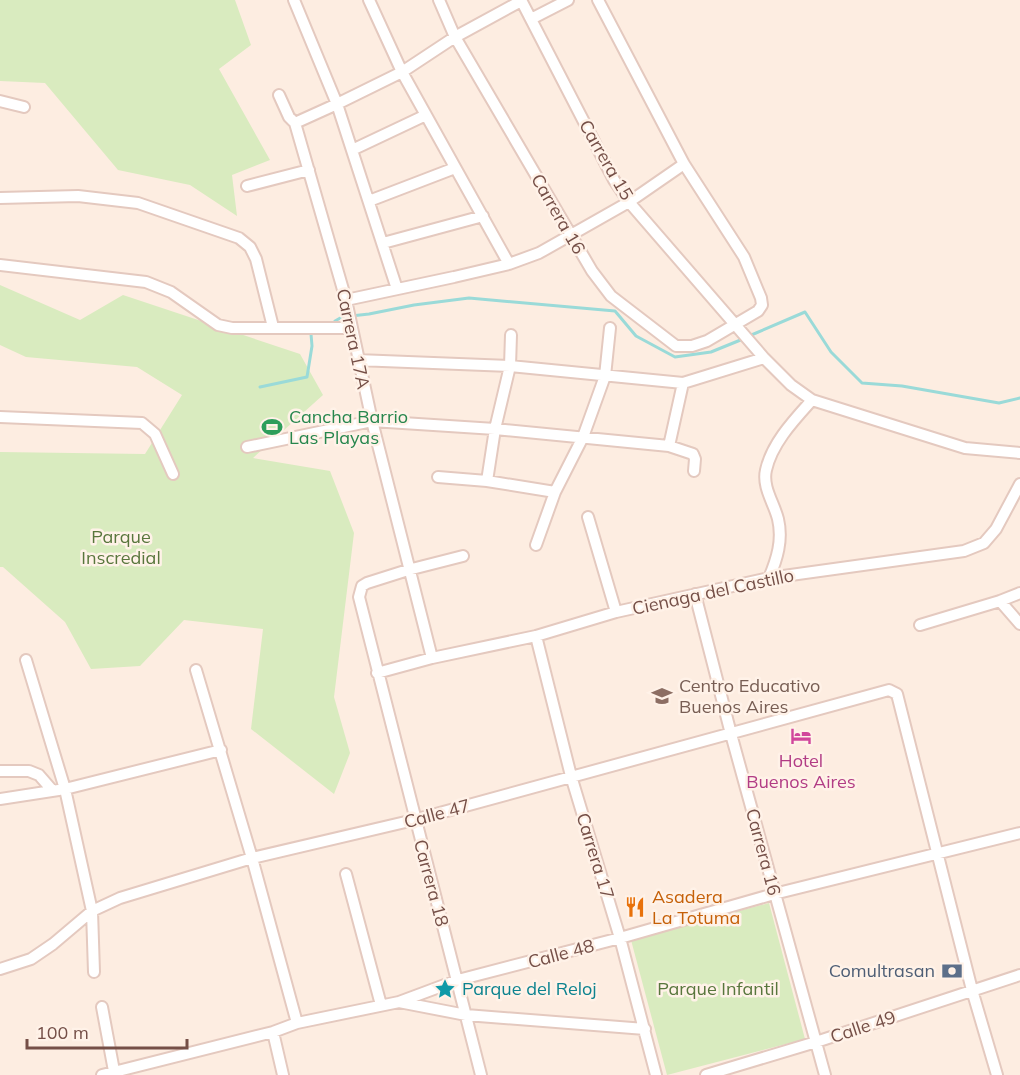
<svg xmlns="http://www.w3.org/2000/svg" width="1020" height="1075" viewBox="0 0 1020 1075" font-family="Mulish,sans-serif">
	<rect width="100%" height="100%" fill="#fdede1"/>
	<path fill="#d9ebbf" d="M0,0H235L251,45L219,69L270,160L232,175L237,216L190,185L118,170L45,83L0,81Z
		M0,285L80,320L123,295L300,354L323,395L253,458L330,471L354,533L334,697L350,753L334,794L251,729L263,629L184,620L140,666L91,669L65,622L3,567H0V452L145,454L182,395L137,367L26,357L0,345Z
		M769,903L805,1039L667,1075L631,940Z"/>
	<g fill="none" stroke-linecap="round" stroke-linejoin="round">
		<path stroke="#9adad8" stroke-width="3" d="M335,321L342,317L369,314L414,305L469,298L615,311L636,336L675,357L711,352L743,339
			M749,336L805,312L831,352L862,383L902,386L999,403L1020,398
			M260,387L307,377L312,346L311,334"/>
		<g stroke="#e4c9bf" stroke-width="14">
			<path id="minor" d="M294,0L337,104L397,289
				M369,0L402,72L509,264
				M439,0L455,37L592,271L611,296L676,346H692L707,341L758,311L762,305L761,298L744,257L684,164L598,0
				M521,0L614,180L629,202L764,358L791,385L812,400L965,448L1020,453
				M531,19L568,0
				M279,95L289,117L295,123L346,300L372,421L432,658
				M0,101L24,107
				M295,123L337,104L402,72L455,37L521,1
				M352,150L426,115
				M247,186L309,170
				M0,198L78,196L138,203L239,238L250,247L256,259L273,327
				M369,201L455,168
				M383,243L483,216
				M0,265L146,282L171,292L218,325L232,328H351
				M346,300L454,277L509,264L539,253L629,202L684,164
				M357,360L510,366L683,383L764,358
				M0,417L142,423L155,434L173,474
				M669,446L683,383
				M247,447L372,421L495,429L669,446L693,454L695,459L694,471
				M438,477L487,481L555,492
				M487,481L495,429L510,366L511,335
				M588,517L616,612
				M536,545L555,492L583,437L605,376L610,328
				M463,556L408,570L367,583L362,586L359,597L481,1075
				M769,578C777,559 783,540 778,519C774,503 762,487 766,470C772,443 794,420 812,400
				M695,594L731,734L825,1075
				M1000,601L1020,624
				M920,625L1000,601L1020,593
				M536,636L571,776L620,938L656,1075
				M26,660L65,789L92,911L94,972
				M196,670L252,858L297,1023
				M377,673L432,658L536,636L616,612L769,578L964,551L984,543L996,529L1020,484
				M0,771H29L39,775L52,790
				M0,799L65,789L221,750
				M346,874L381,1005
				M0,969L31,959L53,944L92,911L120,898L252,858L414,820L889,690L897,694L972,990L997,1075
				M399,1002L466,1015L645,1029
				M102,1007L114,1071
				M273,1032L283,1075
				M102,1075L273,1032L297,1023L399,1002L458,980L620,938L774,894L1020,833
				M706,1075L816,1042L1020,975"/>
		</g>
		<use href="#minor" stroke="#fff" stroke-width="10"/>
	</g>
	<defs>
		<g id="stadium-bare" transform="scale(1.62)"><path d="M0-5a6.5 5 0 1 0 0 10a6.5 5 0 1 0 0-10ZM-3.5-1.8h7v3.6h-7Z" fill="#2e9e5b" stroke="#fff2e8" stroke-width="2.5" paint-order="stroke"/></g>
		<g id="school-bare" transform="scale(1.62)"><path d="M0-5L7-2L0 1L-7-2ZM-4 1L0 2.5L4 1V4Q0 6-4 4Z" fill="#8d6e63" stroke="#fff2e8" stroke-width="2.5" paint-order="stroke"/></g>
		<g id="hotel-bare" transform="scale(1.62)"><path d="M-6-4.5h1.5V1H6V5H4.5V3h-9V5H-6ZM-4 0a1.8 1.8 0 1 1 3.6 0ZM.5 0V-2.5h3Q6-2.5 6 0Z" fill="#d1479c" stroke="#fff2e8" stroke-width="2.5" paint-order="stroke"/></g>
		<g id="restaurant-bare" transform="scale(1.62)"><path d="M-5-6h1v4h1v-4h1v4h1v-4h1v5L-1.5 .5V6h-2V.5L-5-1ZM5-6V6H3V1.5H1.5Q1.5-4 5-6Z" fill="#e8710a" stroke="#fff2e8" stroke-width="2.5" paint-order="stroke"/></g>
		<g id="bank-bare" transform="scale(1.62)"><path d="M-6-4H6V4H-6ZM0-2.3a2.3 2.3 0 1 0 0 4.6a2.3 2.3 0 1 0 0-4.6Z" fill="#5c6f8a" stroke="#fff2e8" stroke-width="2.5" paint-order="stroke"/></g>
		<g id="sight-bare" transform="scale(1.62)"><path d="M0-6L1.8-2.2L6-1.7L2.9 1.2L3.7 5.4L0 3.3L-3.7 5.4L-2.9 1.2L-6-1.7L-1.8-2.2Z" fill="#0f9aa8" stroke="#fff2e8" stroke-width="2.5" paint-order="stroke"/></g>
	</defs>
	<g fill-rule="evenodd">
		<use href="#stadium-bare" x="272" y="427"/>
		<use href="#school-bare" x="662" y="696"/>
		<use href="#hotel-bare" x="801" y="736"/>
		<use href="#restaurant-bare" x="635" y="907"/>
		<use href="#bank-bare" x="952" y="971"/>
		<use href="#sight-bare" x="445" y="989"/>
	</g>
	<g text-anchor="middle" stroke-width="5" stroke-linejoin="round" paint-order="stroke">
		<g font-size="18" fill="#754f47" stroke="#fff2e8">
			<text transform="translate(606 160) rotate(60)" y="6">Carrera 15</text>
			<text transform="translate(558 214) rotate(60)" y="6">Carrera 16</text>
			<text transform="translate(353 339) rotate(78)" y="6">Carrera 17A</text>
			<text transform="translate(713 592) rotate(-12)" y="6">Cienaga del Castillo</text>
			<text transform="translate(437 814) rotate(-15)" y="6">Calle 47</text>
			<text transform="translate(763 852) rotate(75)" y="6">Carrera 16</text>
			<text transform="translate(595 856) rotate(73)" y="6">Carrera 17</text>
			<text transform="translate(431 883) rotate(75)" y="6">Carrera 18</text>
			<text transform="translate(561 954) rotate(-15)" y="6">Calle 48</text>
			<text transform="translate(863 1027) rotate(-18)" y="6">Calle 49</text>
		</g>
		<g font-size="18" fill="#27864d" stroke="#fff2e8" text-anchor="start">
			<text x="289" y="423">Cancha Barrio<tspan x="289" dy="21">Las Playas</tspan></text>
		</g>
		<g font-size="18" fill="#58763c" stroke="#fff2e8">
			<text x="121" y="543">Parque<tspan x="121" dy="21">Inscredial</tspan></text>
			<text x="718" y="995">Parque Infantil</text>
		</g>
		<g font-size="18" fill="#785e54" stroke="#fff2e8" text-anchor="start">
			<text x="679" y="692">Centro Educativo<tspan x="679" dy="21">Buenos Aires</tspan></text>
		</g>
		<g font-size="18" fill="#b23c85" stroke="#fff2e8">
			<text x="801" y="767">Hotel<tspan x="801" dy="21">Buenos Aires</tspan></text>
		</g>
		<g font-size="18" fill="#c56008" stroke="#fff2e8" text-anchor="start">
			<text x="652" y="903">Asadera<tspan x="652" dy="21">La Totuma</tspan></text>
		</g>
		<g font-size="18" fill="#4e5e75" stroke="#fff2e8" text-anchor="end">
			<text x="935" y="977">Comultrasan</text>
		</g>
		<g font-size="18" fill="#0d838f" stroke="#fff2e8" text-anchor="start">
			<text x="462" y="995">Parque del Reloj</text>
		</g>
	</g>
	<path d="M27 1039v9h160v-9" fill="none" stroke="#754f47" stroke-width="3"/>
	<text x="36" y="1039" font-size="18" fill="#754f47" stroke="#fff2e8" stroke-width="4.5" paint-order="stroke">100 m</text>
</svg>
